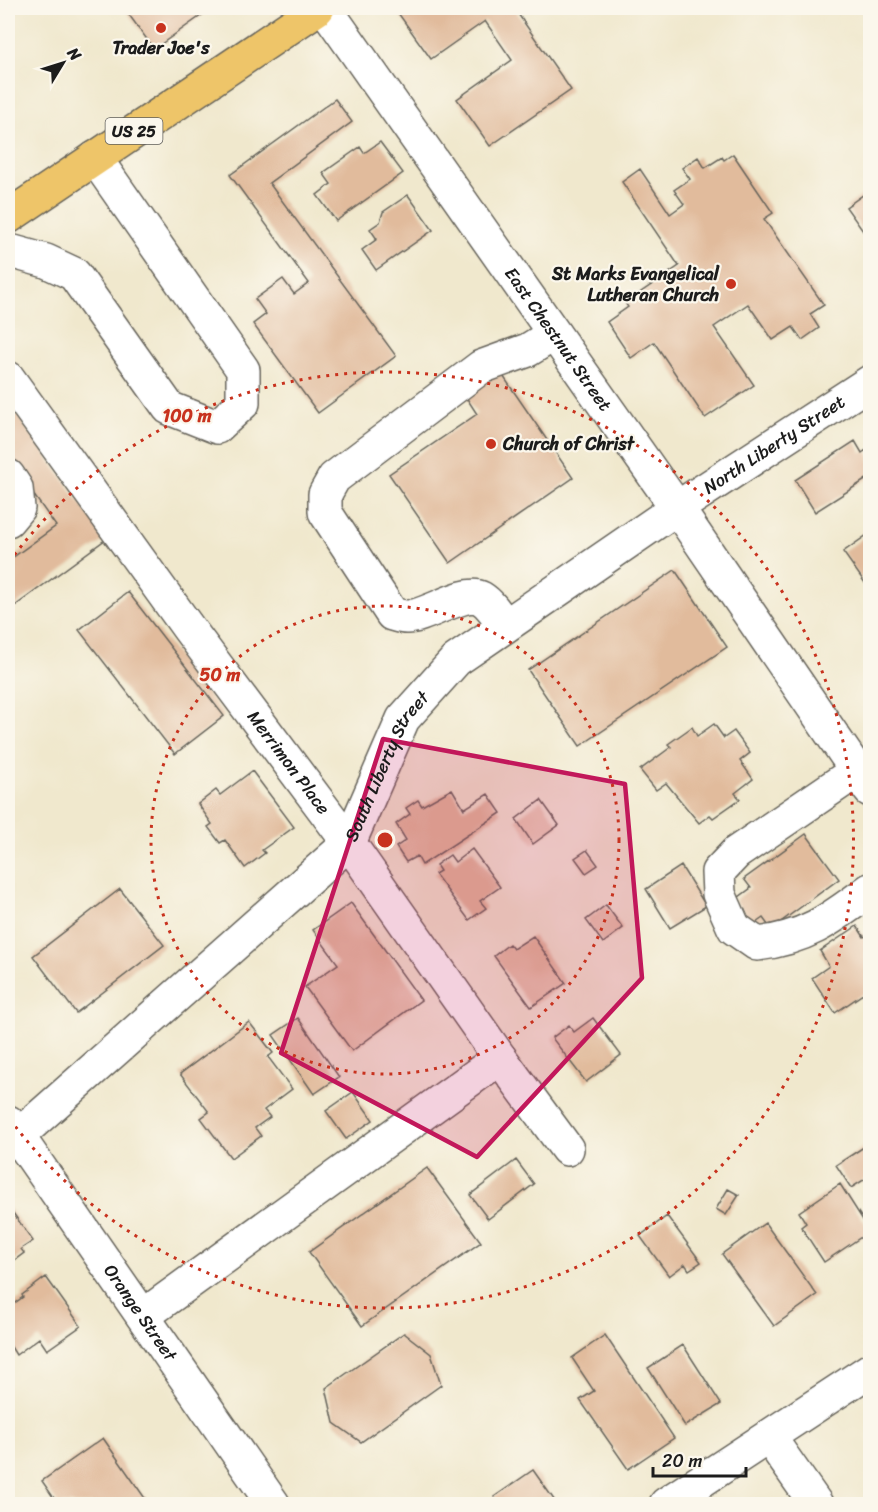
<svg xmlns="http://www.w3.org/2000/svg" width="878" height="1512" viewBox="0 0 878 1512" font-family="Sriracha,sans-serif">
	<rect width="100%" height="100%" fill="#fbf7ec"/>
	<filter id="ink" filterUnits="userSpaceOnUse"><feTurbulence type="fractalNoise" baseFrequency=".0167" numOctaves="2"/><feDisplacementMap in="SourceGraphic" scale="12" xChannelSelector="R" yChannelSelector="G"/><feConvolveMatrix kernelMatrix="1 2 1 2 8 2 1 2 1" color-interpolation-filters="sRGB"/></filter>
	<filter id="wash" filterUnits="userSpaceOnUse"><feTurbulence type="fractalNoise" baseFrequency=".008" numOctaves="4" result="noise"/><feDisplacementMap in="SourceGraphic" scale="24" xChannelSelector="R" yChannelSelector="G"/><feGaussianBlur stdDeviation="1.35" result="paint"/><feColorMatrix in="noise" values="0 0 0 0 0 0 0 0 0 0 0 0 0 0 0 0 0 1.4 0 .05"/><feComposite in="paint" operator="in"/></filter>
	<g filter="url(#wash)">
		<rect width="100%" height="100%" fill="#f0e8cd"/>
		<g id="blocks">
			<path fill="#e1bb9c" d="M124,8H212L154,49Z
				M405,8H514L571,90L490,146L457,99L512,60L485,21L431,59L398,13Z
				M335,99L352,122L269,183L396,356L318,413L253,324L266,314L255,299L283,279L294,294L309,283L230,175Z
				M380,142L403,173L336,221L317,195L331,184L323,173L360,147L364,153Z
				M733,154L773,213L764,219L824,305L810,314L819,328L802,340L793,327L773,340L748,304L714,327L754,385L705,418L654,342L631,358L607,322L628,307L625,303L679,266L622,182L640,169L670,214L684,204L674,190L690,179L682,168L698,157L705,168L722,157L724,160Z
				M870,190V241L846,207Z
				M408,195L433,230L376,270L362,250L377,239L370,229L380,222L383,212Z
				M499,370L573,478L450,563L389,474L477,414L464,394Z
				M8,402L106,539L8,611V561L56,526L8,459Z
				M855,441L862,453L866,450L870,457V477L815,512L795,480Z
				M870,533V590L843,552Z
				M675,570L727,647L580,746L528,670Z
				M128,592L224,716L175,754L79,630Z
				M714,724L724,738L734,731L750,753L740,761L753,779L735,793L740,799L713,818L710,815L699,823L666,783L656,790L640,770L671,747L668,744L692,727L697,736Z
				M252,771L294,827L262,850L265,853L245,868L225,840L220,843L208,827L212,824L198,804L216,790L220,795Z
				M452,789L464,809L488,794L501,813L422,865L417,856L406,862L396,847L406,840L396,824L410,814L406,808L418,800L422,806Z
				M541,800L559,825L533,844L516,819Z
				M806,834L839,879L771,929L763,918L753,925L735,900L751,888L744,879Z
				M472,849L500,887L480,901L486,908L469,920L435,874L440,871L436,865L450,855L455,862Z
				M587,850L598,865L586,873L575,858Z
				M681,866L706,906L670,928L646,889Z
				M120,889L164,945L76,1013L33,956Z
				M351,903L421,1000L352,1051L305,987L338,964L313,930Z
				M606,905L623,928L603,943L586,920Z
				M857,926L864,937L870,933V989L835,1013L812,978L829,966L820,951Z
				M533,936L566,983L531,1007L494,956L509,944L513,949Z
				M298,1018L339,1077L314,1094L273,1035Z
				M593,1018L621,1055L586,1082L552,1038L569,1025L574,1032Z
				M249,1022L273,1053L268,1057L292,1089L264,1110L270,1117L255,1128L261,1136L231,1158L201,1118L209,1112L180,1074Z
				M353,1092L373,1120L346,1139L326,1111Z
				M870,1143V1176L851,1188L836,1165Z
				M516,1160L534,1184L488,1219L470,1195Z
				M427,1168L481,1242L362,1326L309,1252Z
				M840,1184L870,1231L824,1262L801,1227L806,1223L799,1212Z
				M728,1189L739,1195L726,1215L716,1209Z
				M8,1206L33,1241L21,1249L24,1253L8,1265Z
				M667,1216L701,1262L689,1270L685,1264L669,1276L640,1236Z
				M765,1223L817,1295L774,1326L722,1254Z
				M46,1277L81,1326L47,1350L39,1338L16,1355L8,1342V1308L23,1297L22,1295Z
				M404,1333L431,1354L441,1385L361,1442L334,1423L326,1388Z
				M605,1335L674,1438L628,1469L580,1400L594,1391L572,1358Z
				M683,1345L721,1404L685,1426L648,1368Z
				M103,1438L149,1504H58L42,1481Z
				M533,1470L557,1504H499L494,1497Z"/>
		</g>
	</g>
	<g filter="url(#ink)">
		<use href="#blocks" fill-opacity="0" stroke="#66635a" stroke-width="1.5"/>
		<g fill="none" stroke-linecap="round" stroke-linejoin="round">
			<g stroke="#66635a" stroke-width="36">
				<g id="minor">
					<path id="s1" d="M325,8L677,508L870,790"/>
					<path d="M10,251L46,261L74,274L169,408L217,427L243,403V370L95,158"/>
					<path id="s2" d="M8,378L189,629L349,843L500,1058L567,1149"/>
					<path d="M8,476L16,488L18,508L8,520"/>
					<path d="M505,626C498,616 491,604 481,598C465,589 425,618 406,617C401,617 396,615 392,614L325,512V494L334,478L481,367L528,350L554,334"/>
					<path d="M858,770L736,853L718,872L719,894L734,928L757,944C807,938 831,919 870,890"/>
					<path id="s3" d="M8,1122L273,1504"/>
					<path id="s4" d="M8,1143L18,1136L349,843L403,719L456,660L677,508L870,382"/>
					<path d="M143,1316L500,1058"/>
					<path d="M769,1437L816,1504"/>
					<path d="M666,1504L870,1370"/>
				</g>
			</g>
			<g stroke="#66635a" stroke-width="36">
				<path id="major" d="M8,217L318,8"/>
			</g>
			<use href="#minor" stroke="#fff" stroke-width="33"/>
			<use href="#major" stroke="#eec569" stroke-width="33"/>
		</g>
	</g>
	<path fill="#c2185b" fill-opacity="0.2" stroke="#c2185b" stroke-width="4.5" stroke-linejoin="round" d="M383,739L625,784L642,978L477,1157L281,1053Z"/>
	<g fill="none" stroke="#c8321e" stroke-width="3" stroke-dasharray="3 6">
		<circle cx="385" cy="840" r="234"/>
		<path d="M9 562A468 468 0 1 1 9 1118"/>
	</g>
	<g fill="#c8321e" stroke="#fbf7ec" stroke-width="2">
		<circle cx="161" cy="28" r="6"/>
		<circle cx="731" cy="284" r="6"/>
		<circle cx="491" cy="444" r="6"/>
	</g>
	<g text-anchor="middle" stroke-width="4.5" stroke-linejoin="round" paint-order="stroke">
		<rect fill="#fbf7ec" stroke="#5f5e5a" stroke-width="1.5" x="105.5" y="118" width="57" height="26" rx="4.5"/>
		<g font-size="16" font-weight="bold" fill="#1c1c1c">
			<text x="134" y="137">US 25</text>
		</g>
		<g font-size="18" font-weight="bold" fill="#1c1c1c" stroke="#fbf7ec">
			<text x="161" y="54">Trader Joe's</text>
			<text x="719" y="280" text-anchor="end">St Marks Evangelical<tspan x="719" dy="21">Lutheran Church</tspan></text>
			<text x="503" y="450" text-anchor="start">Church of Christ</text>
		</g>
		<g font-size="18" fill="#1c1c1c" stroke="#fbf7ec">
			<text dy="6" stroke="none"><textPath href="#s1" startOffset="405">East Chestnut Street</textPath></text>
			<text dy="6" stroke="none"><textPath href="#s4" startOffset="1053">North Liberty Street</textPath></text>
			<text dy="6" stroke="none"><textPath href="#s2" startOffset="476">Merrimon Place</textPath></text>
			<text dy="6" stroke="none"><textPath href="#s4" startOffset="540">South Liberty Street</textPath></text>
			<text dy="6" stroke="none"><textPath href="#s3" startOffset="232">Orange Street</textPath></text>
		</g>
	</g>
	<circle cx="385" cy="840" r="9" fill="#c8321e" stroke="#fbf7ec" stroke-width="3"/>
	<g font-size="18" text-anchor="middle" font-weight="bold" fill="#c8321e" stroke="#fbf7ec" stroke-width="4.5" stroke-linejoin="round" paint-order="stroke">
		<text x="187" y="422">100 m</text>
		<text x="220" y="681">50 m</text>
	</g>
	<rect width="878" height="1512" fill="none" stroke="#fbf7ec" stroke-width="30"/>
	<g transform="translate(63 63) rotate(52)" stroke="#fbf7ec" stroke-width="4.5" paint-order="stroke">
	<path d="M0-4.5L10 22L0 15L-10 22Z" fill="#1c1c1c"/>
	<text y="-9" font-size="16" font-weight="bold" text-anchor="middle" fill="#1c1c1c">N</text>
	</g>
	<path d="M653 1467v9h93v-9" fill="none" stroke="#1c1c1c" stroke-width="3"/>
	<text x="662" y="1467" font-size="18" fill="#1c1c1c" stroke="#fbf7ec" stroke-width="4.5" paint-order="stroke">20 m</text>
</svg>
